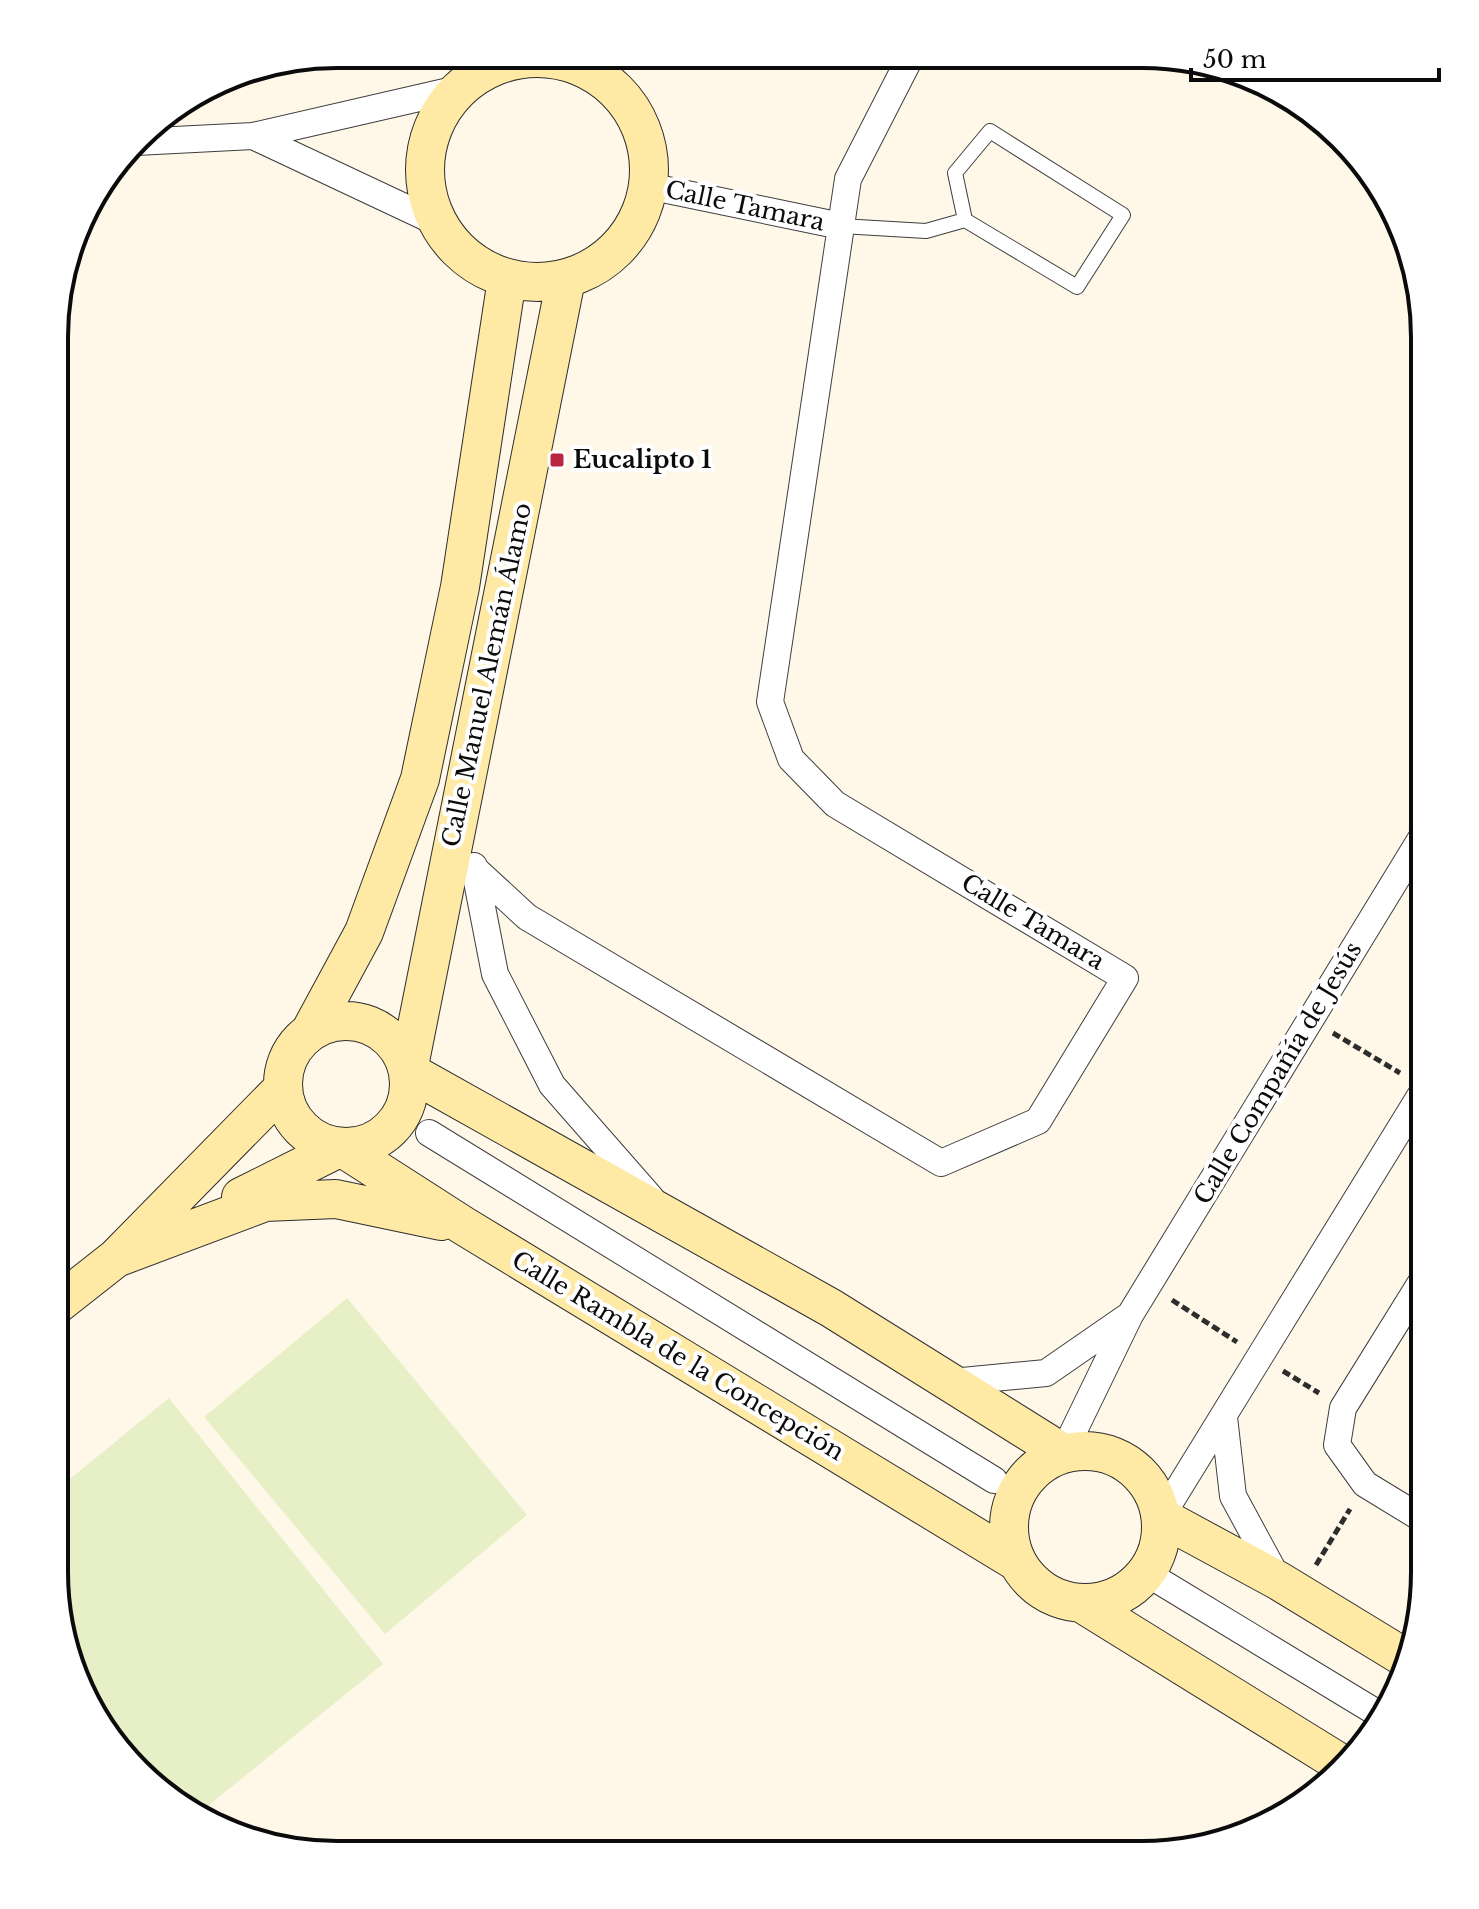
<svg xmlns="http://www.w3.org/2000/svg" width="1479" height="1909" viewBox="0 0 1479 1909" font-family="'Libre Baskerville',serif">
	<rect width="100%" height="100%" fill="#fff8e9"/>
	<path fill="#e6efc6" d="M347,1298L527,1515L385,1634L204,1417Z
		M169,1398L383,1664L198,1814L179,1807L83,1698L54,1573V1492Z"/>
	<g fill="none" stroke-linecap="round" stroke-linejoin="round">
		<g stroke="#3e3e3e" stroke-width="16">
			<path id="lane" d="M841,226L926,231L965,220L1077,287L1123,215L990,131L955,173L965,220"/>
		</g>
		<g stroke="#3e3e3e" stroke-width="28">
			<path id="street" d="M253,136L436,222
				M136,142L253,136L458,89
				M648,186L841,226
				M474,866L495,974L552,1085L651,1198
				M476,870L527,917L941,1163L1038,1121L1125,978L835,804L791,759L770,702L848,179L911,56
				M429,1133L994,1480
				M952,1382L1046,1373L1127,1317
				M1224,1417L1233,1496L1279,1581
				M1063,1453L1130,1315L1425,832
				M1161,1517L1425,1088
				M1424,1520L1365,1484L1337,1445L1343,1408L1425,1276
				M1161,1582L1382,1716"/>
		</g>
		<g stroke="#2d2d2d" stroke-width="40">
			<path id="secondary" d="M425 170a112 112 0 1 1 224 0a112 112 0 1 1-224 0Z
				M283 1084a63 63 0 1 1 126 0a63 63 0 1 1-126 0Z
				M310,1032L364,932L420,779L460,587L507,279
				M408,1071L566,279
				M408,1071L831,1308L1063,1453
				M341,1147L464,1226L1017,1562
				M241,1197L341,1147
				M116,1258L265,1202L336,1199L441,1221
				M55,1306L116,1258L283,1088
				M1009 1527a76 76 0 1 1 152 0a76 76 0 1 1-152 0Z
				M1161,1517L1279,1581L1402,1656
				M1083,1604L1340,1763"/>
		</g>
		<path stroke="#2d2d2d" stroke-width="5" stroke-dasharray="8 4" stroke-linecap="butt" d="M1333,1033L1400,1073
			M1172,1300L1237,1342
			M1283,1371L1319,1393
			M1316,1565L1350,1509"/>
		<use href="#lane" stroke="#fff" stroke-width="14"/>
		<use href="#street" stroke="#fff" stroke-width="26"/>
		<use href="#secondary" stroke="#fee9a5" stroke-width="38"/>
	</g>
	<rect fill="#b8263f" stroke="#fff" stroke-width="3" x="549" y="452" width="16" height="16" rx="4"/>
	<g text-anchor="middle" stroke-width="8" stroke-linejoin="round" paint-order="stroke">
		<g font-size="24" fill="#0b0b0b" stroke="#fff">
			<text transform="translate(745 206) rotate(12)" y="8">Calle Tamara</text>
			<text transform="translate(487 675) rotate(-78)" y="8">Calle Manuel Alemán Álamo</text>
			<text transform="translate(1033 922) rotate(31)" y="8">Calle Tamara</text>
			<text transform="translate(1278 1073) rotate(-59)" y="8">Calle Compañía de Jesús</text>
			<text transform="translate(678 1356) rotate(31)" y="8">Calle Rambla de la Concepción</text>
		</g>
		<g font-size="24" font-weight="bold" fill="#0b0b0b" stroke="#fff" text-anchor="start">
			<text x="573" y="468">Eucalipto 1</text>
		</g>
	</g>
	<path d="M0 0H1479V1909H0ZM337 68H1142A269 269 0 0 1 1411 337V1572A269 269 0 0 1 1142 1841H337A269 269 0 0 1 68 1572V337A269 269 0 0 1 337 68Z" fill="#fff" fill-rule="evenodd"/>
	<path fill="none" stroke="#0b0b0b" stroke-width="4" d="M337 68H1142A269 269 0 0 1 1411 337V1572A269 269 0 0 1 1142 1841H337A269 269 0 0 1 68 1572V337A269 269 0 0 1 337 68Z"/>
	<path d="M1191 68v12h248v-12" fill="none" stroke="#0b0b0b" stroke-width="4"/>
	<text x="1203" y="68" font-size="24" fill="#0b0b0b" stroke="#ffffff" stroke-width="6" paint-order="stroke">50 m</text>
</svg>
